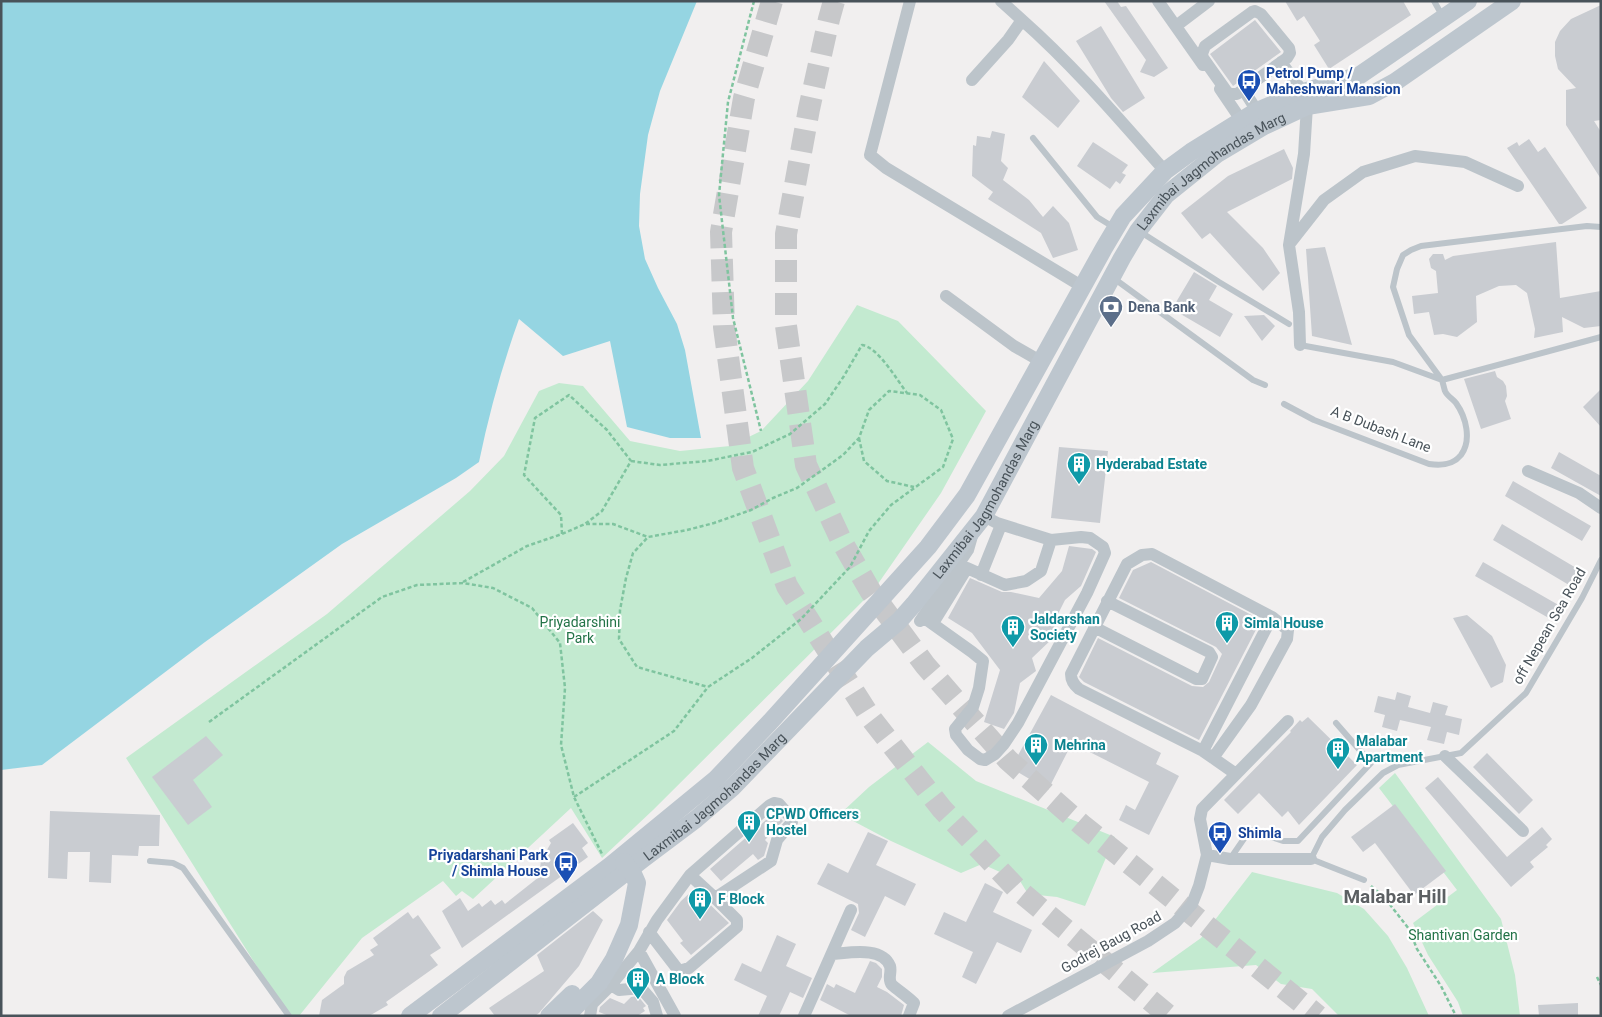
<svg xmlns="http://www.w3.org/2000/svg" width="1602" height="1017" viewBox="0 0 1602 1017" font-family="Roboto,sans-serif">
	<rect width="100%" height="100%" fill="#f1efef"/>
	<path fill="#c3ead0" d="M857,305L898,321L986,411L941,493L873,591L653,810L602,858L571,808L473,899L462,891L456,896L443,881L362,938L299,1016H288L126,758L327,614L470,491L504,456L539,391L559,383L583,386L630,441L680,451L730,446L761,431L808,381Z
		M928,742L976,781L1115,837L1085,906L1057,897L1028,894L1020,881L982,864L961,873L891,841L840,814L869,787Z
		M1395,773L1501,919L1515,975L1520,1016H1463L1458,1002L1428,955L1413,923L1457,890L1379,788Z
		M1252,872L1337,893L1364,909L1388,936L1407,968L1429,1016H1339L1312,989L1281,984L1256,965L1152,973L1201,938Z"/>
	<path fill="#95d5e2" d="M1,1H697L660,91L648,135L640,194L639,226L645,259L658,288L677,324L685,350L701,438H670L627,427L610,341L563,356L519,319C502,366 489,414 479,462L456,478L342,544L205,642L42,765L1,770Z"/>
	<path fill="#c9ccd1" d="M1104,1H1117L1121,7L1126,6L1168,68L1154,77L1140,72L1146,60Z
		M1285,1H1403L1411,15L1329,69L1314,45L1320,41L1304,16L1297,21Z
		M1601,5V120L1594,121L1601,132V179L1566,125V90L1576,88L1558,69L1555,56V42L1560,31L1571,19Z
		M1255,20L1281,52L1233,86L1210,54Z
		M1101,26L1145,98L1123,112L1111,98L1076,41Z
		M1044,61L1080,101L1058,128L1022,97Z
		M992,131L1005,134L1001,161L1008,168L1003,180L1029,200L1043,217L1053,206L1069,223L1078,250L1053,258L1041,233L988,199L993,192L972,176L973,145L976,146L977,136L990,138Z
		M1529,139L1538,152L1545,147L1587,208L1562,224H1559L1507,148L1517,142L1519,146Z
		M1093,142L1128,165L1122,173L1126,175L1120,184L1116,181L1110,189L1077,166Z
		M1284,149L1293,168L1292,179L1227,212L1263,248L1280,273L1263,291L1210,233L1202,239L1181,213L1228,176Z
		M1556,242L1560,298L1601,291V326L1584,328L1562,317L1563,332L1534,338L1535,329L1527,293L1516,285L1499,286L1476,296L1477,322L1457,337L1443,334L1434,335L1429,312L1414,314L1412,296L1438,293L1436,271L1431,268L1429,259L1433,254H1443L1445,260L1453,256Z
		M1325,247L1352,345L1312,336L1306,249Z
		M1194,272L1217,286L1209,300L1233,314L1220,337L1172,309Z
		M1264,315L1275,326L1262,341L1244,316Z
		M1495,371L1497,377L1503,381L1506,386L1507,396L1505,401L1511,419L1481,429L1464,379Z
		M1601,389V427L1583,407Z
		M1059,447L1108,451L1100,523L1051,518Z
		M1559,452L1601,476V496L1551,468Z
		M1513,481L1591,526L1582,541L1505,496Z
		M1502,524L1578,569L1569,585L1493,540Z
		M1069,546L1092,549L1096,552L1081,586L1065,600L1055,620L1053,638L1032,658L1036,671L1020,683L1014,713L1004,729L984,722L1000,670L972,633L948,618L970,578L1002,592H1011L1039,598L1062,571Z
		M1151,562L1261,620L1199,740L1084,682L1079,677L1098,638L1192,686L1203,687L1209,682L1222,654L1216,647L1119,598L1133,570Z
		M1483,562L1562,607L1554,621L1475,576Z
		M1467,615L1492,636L1506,665L1503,682L1491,688L1453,618Z
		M1397,692L1411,696L1408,707L1430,713L1433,702L1448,706L1445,715L1462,719L1459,735L1447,732L1444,744L1427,740L1431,727L1400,720L1397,731L1382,727L1385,715L1374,712L1378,696L1395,700Z
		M1051,695L1161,753L1156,764L1179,776L1149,835L1119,820L1126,805L1135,810L1149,782L1072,743L1048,790L1011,768Z
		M1308,717L1357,765L1299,825L1288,811L1282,817L1259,793L1238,814L1224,800L1291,732L1290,731L1300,720L1302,722Z
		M206,736L223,755L193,780L212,807L188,825L152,777Z
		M1487,753L1533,800L1519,814L1473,767Z
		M1438,777L1507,857L1542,827L1552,839L1546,845L1548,847L1530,862L1534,867L1511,887L1425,788Z
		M1395,804L1446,871L1414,895L1375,843L1363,852L1351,837Z
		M50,811L160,815L159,846H139L138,856L112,855L111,883L89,882L90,852H68L67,879L48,878Z
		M775,812L783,821L765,840L768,843L764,856L758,860L753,854L721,881L710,869Z
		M573,823L588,843L582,848L588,857L462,948L442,911L460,898L468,911L479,903L482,907L491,900L495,905L502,900L505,904L539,877L541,860L551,843L549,840Z
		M868,832L888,841L876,865L916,884L905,906L885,896L865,937L851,930L859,913L858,904L817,884L828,863L848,873Z
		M985,883L1003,892L993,912L1032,930L1021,953L997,942L976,984L962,977L973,952L934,934L944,912L966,922Z
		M694,889L729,923L691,955L680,943L683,941L667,920L681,901Z
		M593,911L603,920L579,966L539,1013L535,1016H495L489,1008L544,971L537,955Z
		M408,912L413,919L418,915L441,948L430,955L438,965L386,1002L388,1005L369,1016H319L322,1000L344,984V977L347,971L374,955L370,950L378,945L373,938Z
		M777,935L796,944L786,966L812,978L803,998L790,992L779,1016H758L767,996L734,980L742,963L761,972Z
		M870,961L876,963L882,969V977L877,987L887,992L904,1005L901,1016H851L820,1000L827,984L834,988L836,984L855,993Z
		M638,996L646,1006L643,1008L645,1011L637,1016H609L599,1012L600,1007L610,998L624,1004L631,997Z
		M1578,1003V1016H1539L1538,1005Z"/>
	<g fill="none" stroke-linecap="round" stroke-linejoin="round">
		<path stroke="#c7c8ca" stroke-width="22" stroke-dasharray="22 11" stroke-linecap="butt" d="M772,1L744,98L721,232L724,327L743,468L787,586L870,717L942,809L1017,889L1169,1016
			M834,1L829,19L809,109L786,234V326L806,465L842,542L871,592L925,665L1008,760L1082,825L1318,1016"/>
		<path stroke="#7fc49f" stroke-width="2.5" stroke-dasharray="4 2.5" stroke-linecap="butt" d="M754,1L728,102L719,195L733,318L761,431
			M859,438L864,461L887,481L914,487
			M631,461L660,465L707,461L752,452L790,434L825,404L844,376L862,345C878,347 897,380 907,393
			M562,534L561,515L524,475L535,418L569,395L607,430L631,461L602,511L585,524
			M463,582L527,546L562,534L585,524H613L648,537
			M209,722L382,597L417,585L463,583L493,588L532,608L560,643L565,688L561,745L574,797L602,854
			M574,797L674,731L708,687L752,658L801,619L850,567L869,531L891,505L943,467L953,439L941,410L920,395L889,391L869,410L859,438L843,455L797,488L773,498L751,510L714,523L687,530L648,537L633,553L626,578L620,610L619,639L637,667L708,687
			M1371,886L1384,897L1409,929L1417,949L1441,986L1456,1016
			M1597,977L1601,985"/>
		<path stroke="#bcc4ca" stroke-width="6" d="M1434,1L1443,17
			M1033,138L1097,217L1115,228
			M1601,227L1587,226L1421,246L1411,250L1403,255L1397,269L1393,287L1409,335L1442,380L1601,337
			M1139,231L1219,282L1289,324
			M1112,277L1253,380L1265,385
			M1284,404L1314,420L1429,464C1442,466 1453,465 1461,455C1472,440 1466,417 1456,403C1453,399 1447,396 1445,391C1444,388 1443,383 1442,380L1393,362L1300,345
			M1230,859L1250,830L1283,841H1298L1371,763L1336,723
			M150,861L173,863L183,868L289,1016
			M1364,880L1311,859L1322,837L1345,810L1383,773L1398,765L1461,753L1526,693L1582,598L1601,560"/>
		<path stroke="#bcc4ca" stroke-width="12" d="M910,1L870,155L886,168L1083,287
			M1001,1L1022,20
			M1158,1L1203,65
			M1255,11L1261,14L1289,48L1290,53L1287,58L1237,94H1231L1227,92L1203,58L1202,54L1205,46L1252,12Z
			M1176,26L1209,1
			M1281,62L1303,92L1307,106L1304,154L1289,245L1299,312L1300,345
			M972,80L1008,40L1022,20C1074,66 1119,119 1165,171
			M1220,89L1241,120
			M1243,89L1257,111
			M1291,242L1324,200L1363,172L1415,156L1465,162L1518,186
			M946,296L1014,346L1042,362
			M1528,471L1579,493L1601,508
			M981,575L1001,525
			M923,617L972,652L983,661L979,688L973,707L955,729L956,735L968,750L980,759L985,760L995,754L1004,744L1018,723L1087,593L1105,553L1103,547L1090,538L1081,537L1051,540L997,523L984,516
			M920,621L968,550L972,536
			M933,623L967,568L1005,585L1026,581L1041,571L1051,540
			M1094,627L1196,679H1202L1212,657L1209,652L1107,601
			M1203,751L1272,617L1152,554L1142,555L1127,564L1071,674C1071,681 1074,685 1079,689L1203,751L1236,774
			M1445,756L1523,831
			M1213,758L1251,705L1287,639L1288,630L1272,617
			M1207,855L1200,819L1202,809L1288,721
			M649,932L679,971L689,968L737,927V920L715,898
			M832,954C849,953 882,946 890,966C892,973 887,979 892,985C899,991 907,996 914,1003L909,1016
			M611,985L619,990L641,988L653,1002L657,1016
			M590,1016L592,1004L611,985L639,951
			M675,1016L639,951L657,920L690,875L770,805L774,803L779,804L792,819V822L777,840L771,861L715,898L690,875
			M804,1016L851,910
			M1008,1016L1148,941L1175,923L1192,904L1199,886L1207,855L1230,859H1311"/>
		<g stroke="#bdc6ce" stroke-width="18">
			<path d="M410,1016L610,866L716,779L770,722L872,609L928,547L967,495L1104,248L1123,216L1165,171L1191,152L1257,111L1303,92L1360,75L1468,1"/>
			<path id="s1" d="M441,1016L643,859L696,819L732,788L867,648L899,621L914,604L984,516L1122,258L1138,231L1166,195L1217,154L1264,126L1307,106L1369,96L1395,82L1512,1"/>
			<path d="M549,1016L572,994"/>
			<path d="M566,1016L599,983L614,959L629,925L637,883L633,874L624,862"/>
		</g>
	</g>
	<defs>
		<g id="bus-pin" transform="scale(1.25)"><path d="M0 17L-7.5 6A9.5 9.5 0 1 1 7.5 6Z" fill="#1a4fb4" stroke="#fff"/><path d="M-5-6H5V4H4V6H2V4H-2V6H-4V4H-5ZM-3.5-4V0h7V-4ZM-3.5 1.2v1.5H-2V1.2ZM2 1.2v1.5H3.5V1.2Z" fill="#fff"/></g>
		<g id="bank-pin" transform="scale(1.25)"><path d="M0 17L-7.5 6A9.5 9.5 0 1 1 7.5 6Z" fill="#5c6f8a" stroke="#fff"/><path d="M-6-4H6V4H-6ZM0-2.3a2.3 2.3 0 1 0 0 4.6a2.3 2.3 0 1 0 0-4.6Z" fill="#fff"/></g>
		<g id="building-pin" transform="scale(1.25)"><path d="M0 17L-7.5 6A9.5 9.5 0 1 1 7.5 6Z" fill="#0f9aa8" stroke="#fff"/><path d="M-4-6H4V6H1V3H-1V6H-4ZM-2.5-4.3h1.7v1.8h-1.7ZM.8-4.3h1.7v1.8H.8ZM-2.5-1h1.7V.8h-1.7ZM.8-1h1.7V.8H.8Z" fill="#fff"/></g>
	</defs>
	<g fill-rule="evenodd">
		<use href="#bus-pin" x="1249" y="81"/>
		<use href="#bank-pin" x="1111" y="307"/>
		<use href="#building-pin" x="1079" y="464"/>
		<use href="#building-pin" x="1227" y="623"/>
		<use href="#building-pin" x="1013" y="627"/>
		<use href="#building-pin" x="1036" y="745"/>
		<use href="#building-pin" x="1338" y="749"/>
		<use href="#building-pin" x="749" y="822"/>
		<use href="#bus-pin" x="1220" y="833"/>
		<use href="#bus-pin" x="566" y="863"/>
		<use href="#building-pin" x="700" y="899"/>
		<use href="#building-pin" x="638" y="979"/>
	</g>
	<g text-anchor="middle" stroke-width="4.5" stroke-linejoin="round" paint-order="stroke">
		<g font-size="14" font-weight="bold" fill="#164399" stroke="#fff" text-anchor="start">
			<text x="1266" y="78">Petrol Pump /<tspan x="1266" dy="16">Maheshwari Mansion</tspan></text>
			<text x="1238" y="838">Shimla</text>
			<text x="548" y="860" text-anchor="end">Priyadarshani Park<tspan x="548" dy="16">/ Shimla House</tspan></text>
		</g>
		<g font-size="14" fill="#49535a" stroke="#fff">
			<text dy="5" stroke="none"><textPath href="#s1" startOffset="1161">Laxmibai Jagmohandas Marg</textPath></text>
			<text transform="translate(1381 429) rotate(21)" y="5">A B Dubash Lane</text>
			<text dy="5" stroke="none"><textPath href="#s1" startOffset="756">Laxmibai Jagmohandas Marg</textPath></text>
			<text transform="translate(1549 626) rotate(-60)" y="5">off Nepean Sea Road</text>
			<text dy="5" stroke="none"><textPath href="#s1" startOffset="351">Laxmibai Jagmohandas Marg</textPath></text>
			<text transform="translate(1111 942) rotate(-29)" y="5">Godrej Baug Road</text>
		</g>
		<g font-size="14" font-weight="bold" fill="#4e5e75" stroke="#fff" text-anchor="start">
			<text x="1128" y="312">Dena Bank</text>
		</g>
		<g font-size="14" font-weight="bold" fill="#0d838f" stroke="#fff" text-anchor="start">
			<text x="1096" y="469">Hyderabad Estate</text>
			<text x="1030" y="624">Jaldarshan<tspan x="1030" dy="16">Society</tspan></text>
			<text x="1244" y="628">Simla House</text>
			<text x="1356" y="746">Malabar<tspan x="1356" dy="16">Apartment</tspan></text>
			<text x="1054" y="750">Mehrina</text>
			<text x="766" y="819">CPWD Officers<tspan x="766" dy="16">Hostel</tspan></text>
			<text x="718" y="904">F Block</text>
			<text x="656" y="984">A Block</text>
		</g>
		<g font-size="14" fill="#227347" stroke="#fff">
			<text x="580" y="627">Priyadarshini<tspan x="580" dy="16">Park</tspan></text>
			<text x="1463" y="940">Shantivan Garden</text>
		</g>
		<g font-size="19" font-weight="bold" fill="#5c6063" stroke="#fff">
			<text x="1395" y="903">Malabar Hill</text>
		</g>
	</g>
	<rect width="1602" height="1017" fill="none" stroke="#49535a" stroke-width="5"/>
</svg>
